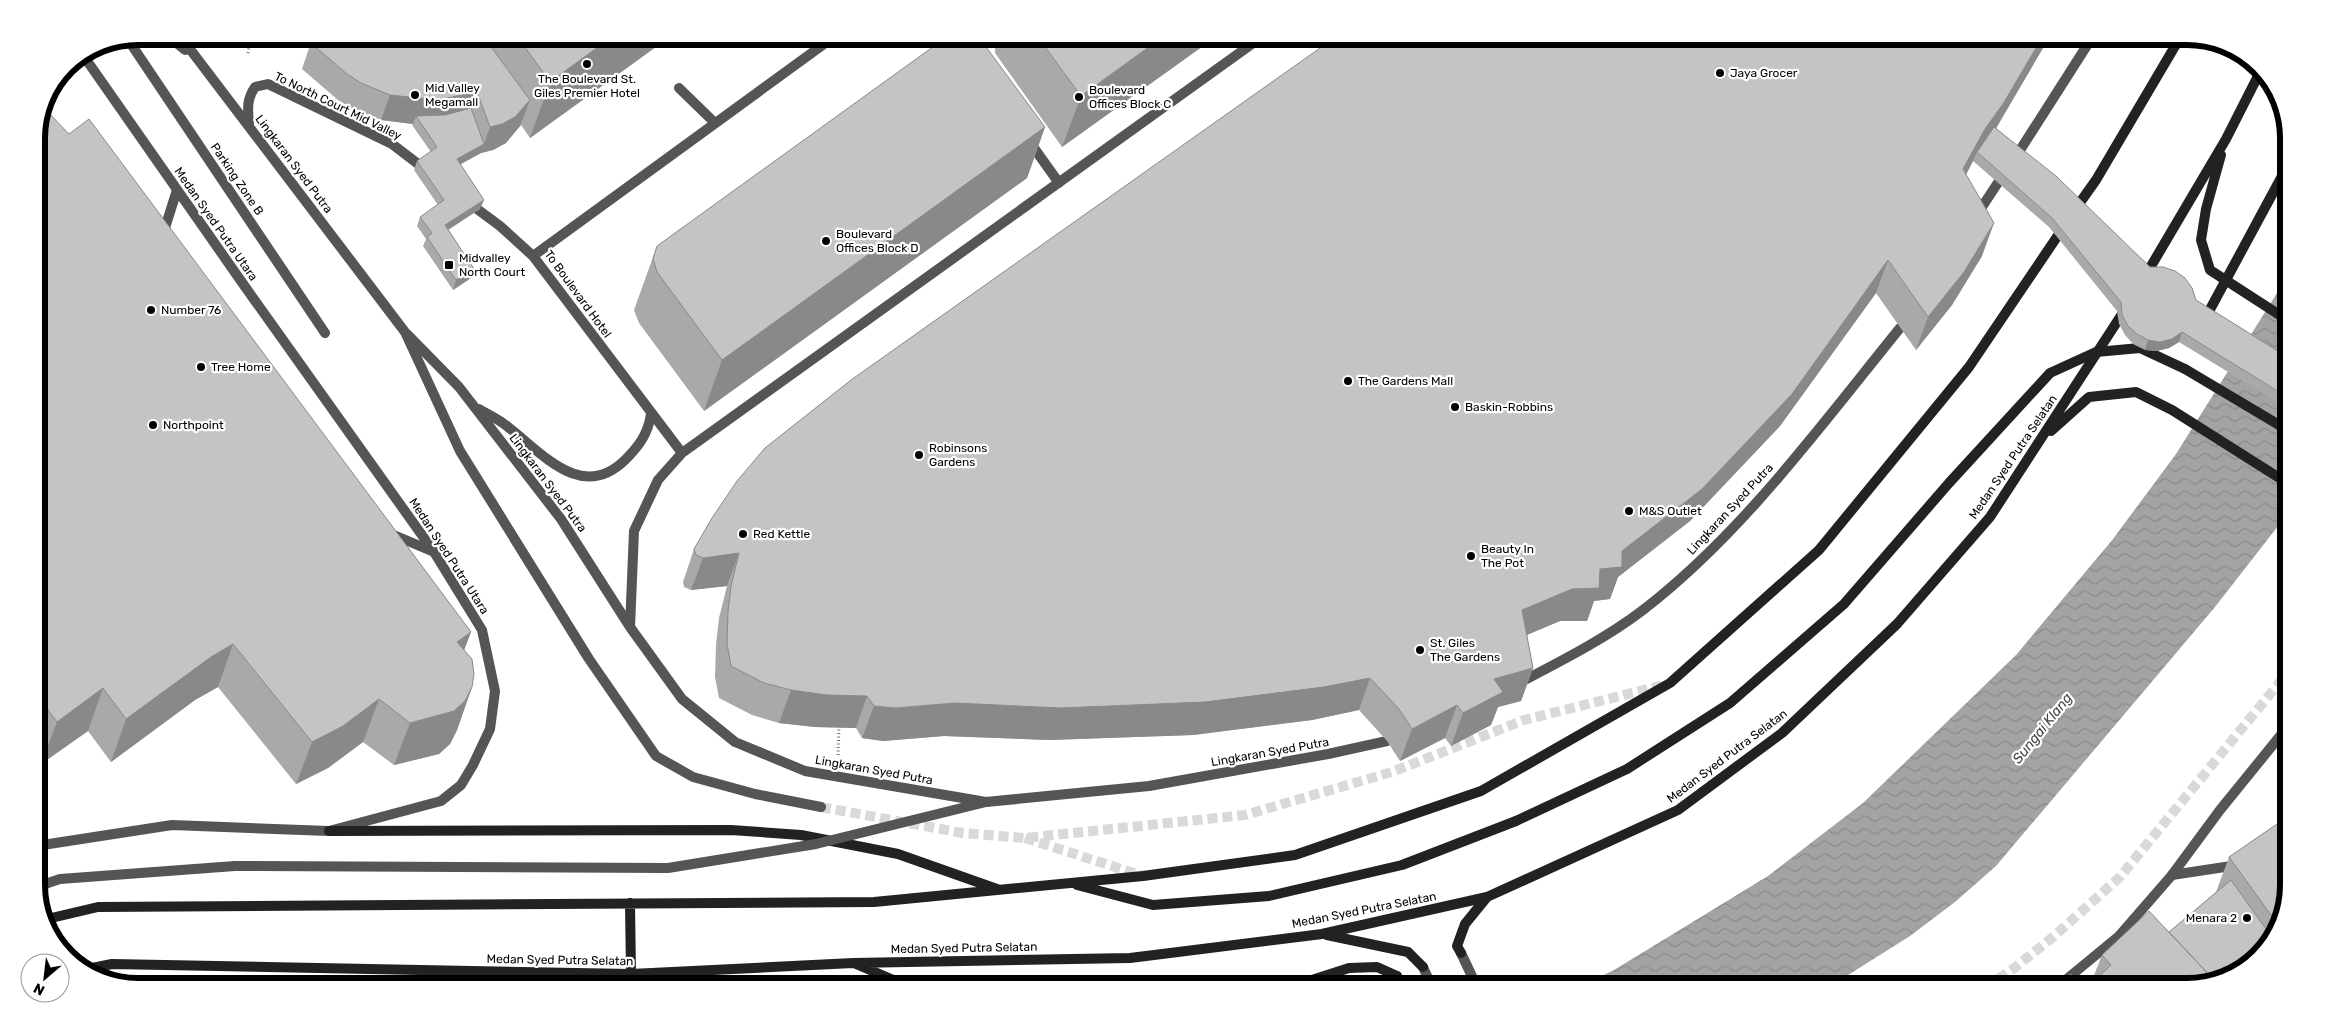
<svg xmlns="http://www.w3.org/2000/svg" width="2325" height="1023" viewBox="0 0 2325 1023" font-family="Rubik,sans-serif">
	<defs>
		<pattern id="water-waves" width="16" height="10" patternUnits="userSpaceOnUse" patternTransform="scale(1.25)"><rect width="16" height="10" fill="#a3a3a3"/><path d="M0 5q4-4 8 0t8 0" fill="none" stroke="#8b8b8b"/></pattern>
	</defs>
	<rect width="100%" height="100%" fill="#fff"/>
	<path fill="url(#water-waves)" d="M2289,274V512L2215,607L1996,866L1955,902L1910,936L1829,987H1579L1614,970L1768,876L1863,803L2016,655L2113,539L2176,454Z"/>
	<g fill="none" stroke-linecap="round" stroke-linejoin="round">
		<path stroke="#d9d9d9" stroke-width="10" stroke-dasharray="10 5" stroke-linecap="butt" d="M1986,987L2013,969L2053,937L2120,877L2289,671"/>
		<path stroke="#d9d9d9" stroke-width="10" stroke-dasharray="10 5" stroke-linecap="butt" d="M821,807L963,833L1025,838L1245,815L1392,772L1524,720L1664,685"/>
		<path stroke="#d9d9d9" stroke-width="10" stroke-dasharray="10 5" stroke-linecap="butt" d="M1025,838L1143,876"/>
		<path stroke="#777" stroke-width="3" stroke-dasharray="1 2.5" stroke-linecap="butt" d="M248,53L251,36
			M838,755L839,727"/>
		<path stroke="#555" stroke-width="10" d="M127,38L325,333
			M679,88L715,123
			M249,125C248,110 246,100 255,87L268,84L392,144L426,170
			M1029,141L1059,183
			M2015,158L2093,36
			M469,203L500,226L533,256L682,453
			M1976,216L2005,172
			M167,235L164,231L177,190
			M533,256L835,36
			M407,334L459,387L561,519L630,627L682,699L735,742L805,771L986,802L1149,786L1328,754L1387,741
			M479,409C489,415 500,420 508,427C543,454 582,502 625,460C639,446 648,434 651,414
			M389,533L434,552
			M630,627L634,531L658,480L682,453L1263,36
			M1519,683C1561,661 1605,639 1643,610C1742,534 1822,424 1900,328
			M2172,875L2238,865
			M36,887L60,879L235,866"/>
		<path stroke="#555" stroke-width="10" d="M1461,953L1477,987
			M1423,967L1432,987
			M631,974L632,987
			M1397,976L1402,987
			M2057,987L2119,936L2172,875L2220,810L2289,725"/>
		<path stroke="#555" stroke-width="10" d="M168,36L185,50
			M180,36L405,332L460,451L589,659L656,756L693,777L755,794L821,807
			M36,846L172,825L329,831L441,801L461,785L473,765L490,729L495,691L482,630L434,552L241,281L83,55"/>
		<path stroke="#222" stroke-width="10" d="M2221,155L2206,209L2201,240L2210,270L2289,321
			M2074,211L2096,180L2181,36
			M2144,278L2226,139L2260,72
			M2185,369L2289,431
			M2051,431L2089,397L2136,392L2172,410L2289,484
			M329,831L731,830L801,835L898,854L997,889
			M1077,885L1153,905L1269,896L1402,865L1516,821
			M630,903L631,974
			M47,919L98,907L874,902L1143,876L1295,855L1481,791L1670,683L1819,550L1969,367L2065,225
			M1327,935L1408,952L1423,967
			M1461,953L1457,946L1465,924L1487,897
			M856,964L910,987
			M87,969L112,964L631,974L853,963L1130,958L1322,934L1487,897L1678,810L1782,733L1897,624L1990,517L2126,308
			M1290,987L1349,968L1377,967L1397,976"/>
		<path stroke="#555" stroke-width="10" d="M235,866L668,868L816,844L986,802"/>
		<path stroke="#222" stroke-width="10" d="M2206,320L2207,315L2281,178L2289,159
			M1516,821L1627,769L1730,703L1844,604L1949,483L2050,373L2096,352L2140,348L2185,369"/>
	</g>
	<path fill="#a9a9a9" d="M300,36H671L530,138L521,125L506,143L493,150L481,153L460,164L480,209L448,229L474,269L471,278L453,290L423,246L426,239L417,226L420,217L438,205L414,170L417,161L431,152L412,125L413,124L381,120L352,108L338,100L302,69L309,48L304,43Z
		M996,36H1217L1062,147L995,53V39Z
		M1337,36H2050L1996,128L2150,267L2196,300L2289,358V409L2179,342L2169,348L2157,351L2145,350L2133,344L2125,335L2119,324L2117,311L2049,227L1973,161L1966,175L1982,256L1952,305L1916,350L1876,293L1780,426L1690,521L1618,577L1610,599L1594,601L1587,621H1560L1527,635L1533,668L1521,701L1498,707L1491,725L1451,746L1445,738L1400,761L1387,741L1359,710L1312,720L1193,735L1049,740L944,736L883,741L862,738L856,728L815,727L779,723L752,715L719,698L715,677L716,645L719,618L727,586L691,590L684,587L683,582L694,549Z
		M1045,127L1027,178L704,411L639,323L634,310L657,246Z
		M36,132L471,632L464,650L472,687L457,730L450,744L439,754L394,765L363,742L328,768L296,784L218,687L195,700L111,762L88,731L41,764L36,758Z
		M2284,834L2281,923L2244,969L2091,983L2102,955L2169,932L2216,892L2229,857Z"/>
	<path fill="#898989" d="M613,36H671L530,138L550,82Z
		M1164,36H1217L1062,147L1081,96Z
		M2043,36H2050L1991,137L1977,152L1973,161L1951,202L1963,169L1985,129Z
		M477,92L467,117L416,116L413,124L381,120L390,95Z
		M530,100L520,126L506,143L493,150L481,153L454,168L457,159L484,144L490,127Z
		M1045,127L1027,178L704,411L722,360Z
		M484,200L480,209L442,234L445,225Z
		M1994,223L1982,256L1952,305L1916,350L1928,317Z
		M1888,260L1876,293L1780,426L1690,521L1618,577L1610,599L1594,601L1587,621H1560L1510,642L1522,610L1600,569L1622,551Z
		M474,269L471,278L453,290L456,280Z
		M2182,332L2179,342L2169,348L2157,351L2145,350L2148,340Z
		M739,553L727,586L691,590L703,558Z
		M471,632L455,674L457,642Z
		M233,644L218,687L195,700L111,762L126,719L211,657Z
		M1533,668L1521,701L1498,707L1491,725L1451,746L1463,713L1494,679Z
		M1370,678L1359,710L1312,720L1193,735L1049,740L944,736L883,741L862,738L874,706L955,703Z
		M472,687L457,730L450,744L439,754L394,765L410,723Z
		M103,688L88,731L41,764L57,722Z
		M791,690L867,696L856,728L815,727L779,723Z
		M379,699L363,742L328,768L296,784L312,742Z
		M43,703L36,721V708Z
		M1457,705L1445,738L1400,761L1412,729Z"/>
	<path fill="#c4c4c4" stroke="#898989" d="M317,36H483L530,100L515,117L502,124L490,127L477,92L437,100L390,95L361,83L347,74L311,43Z
		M517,36H613L550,82Z
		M948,36H978L1045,127L722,360L657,272L653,259L657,246Z
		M1037,36H1164L1081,96Z
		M1337,36H2043L2003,104L1985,129L1963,169L1994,223L1964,272L1928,317L1888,260L1792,394L1702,489L1622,551V567L1600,569L1599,588L1572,589L1522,610L1533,668L1494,679L1503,692L1463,713L1457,705L1412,729L1399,709L1370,678L1324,687L1205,702L1061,708L955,703L895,708L874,706L867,696L827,695L791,690L764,683L731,666L727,644L728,612L731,586L739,553L703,558L696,555L694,549L712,518L737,481L765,448L851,380Z
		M471,108L484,144L457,159L484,200L445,225L474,269L456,280L427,237L432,233L420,217L444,200L417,161L437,147L416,116L445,115Z
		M42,109H45L69,134L89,119L471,632L457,642L472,659L474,674L472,687L465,701L454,711L410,723L379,699L343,726L312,742L233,644L211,657L126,719L103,688L57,722L43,703L36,708V132Z
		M1994,127L2056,176L2150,267H2163L2175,271L2185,278L2192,288L2196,300L2289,358V398L2182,332L2172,339L2160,342L2148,340L2137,334L2128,326L2122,315L2121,302L2052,218L1977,152Z
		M2277,824L2284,834L2289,831V885L2281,923L2279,926L2229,857Z
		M2231,880L2271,936L2244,969L2213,979L2169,932Z
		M2149,911L2213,979L2187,987H2088L2111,965L2102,955Z
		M2071,974L2084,987H2049Z"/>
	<g fill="#000" stroke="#fff" stroke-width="2">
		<circle cx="587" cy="64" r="5"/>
		<circle cx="1720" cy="73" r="5"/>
		<circle cx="415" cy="95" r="5"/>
		<circle cx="1079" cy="97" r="5"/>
		<circle cx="826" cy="241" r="5"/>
		<rect x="444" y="260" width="10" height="10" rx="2.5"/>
		<circle cx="151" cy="310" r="5"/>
		<circle cx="201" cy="367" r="5"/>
		<circle cx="1348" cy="381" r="5"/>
		<circle cx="1455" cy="407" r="5"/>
		<circle cx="153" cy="425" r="5"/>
		<circle cx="919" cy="455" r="5"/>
		<circle cx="1629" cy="511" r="5"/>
		<circle cx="743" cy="534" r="5"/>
		<circle cx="1471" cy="556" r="5"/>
		<circle cx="1420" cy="650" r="5"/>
		<circle cx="2247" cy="918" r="5"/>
	</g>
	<g text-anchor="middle" stroke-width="4.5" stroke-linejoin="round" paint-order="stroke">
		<g font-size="12" fill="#000" stroke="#fff" text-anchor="start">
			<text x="1730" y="77">Jaya Grocer</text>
			<text x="587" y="83" text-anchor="middle">The Boulevard St.<tspan x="587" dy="14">Giles Premier Hotel</tspan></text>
			<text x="425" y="92">Mid Valley<tspan x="425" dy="14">Megamall</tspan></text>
			<text x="1089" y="94">Boulevard<tspan x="1089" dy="14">Offices Block C</tspan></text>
			<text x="836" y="238">Boulevard<tspan x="836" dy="14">Offices Block D</tspan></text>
			<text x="459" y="262">Midvalley<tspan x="459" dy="14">North Court</tspan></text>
			<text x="161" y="314">Number 76</text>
			<text x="211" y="371">Tree Home</text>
			<text x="1358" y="385">The Gardens Mall</text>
			<text x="1465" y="411">Baskin-Robbins</text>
			<text x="163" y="429">Northpoint</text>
			<text x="929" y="452">Robinsons<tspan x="929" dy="14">Gardens</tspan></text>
			<text x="1639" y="515">M&amp;S Outlet</text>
			<text x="753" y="538">Red Kettle</text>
			<text x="1481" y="553">Beauty In<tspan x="1481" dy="14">The Pot</tspan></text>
			<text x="1430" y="647">St. Giles<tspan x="1430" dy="14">The Gardens</tspan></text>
			<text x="2237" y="922" text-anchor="end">Menara 2</text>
		</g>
		<g font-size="12" fill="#000" stroke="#fff">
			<text transform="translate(338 106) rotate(26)" y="4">To North Court Mid Valley</text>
			<text transform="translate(294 164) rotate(53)" y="4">Lingkaran Syed Putra</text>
			<text transform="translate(237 179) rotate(56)" y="4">Parking Zone B</text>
			<text transform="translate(216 224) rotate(55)" y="4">Medan Syed Putra Utara</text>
			<text transform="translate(578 294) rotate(54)" y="4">To Boulevard Hotel</text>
			<text transform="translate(2013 457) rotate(-56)" y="4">Medan Syed Putra Selatan</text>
			<text transform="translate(548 483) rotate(53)" y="4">Lingkaran Syed Putra</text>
			<text transform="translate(1730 509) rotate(-47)" y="4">Lingkaran Syed Putra</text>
			<text transform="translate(449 556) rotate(57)" y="4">Medan Syed Putra Utara</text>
			<text transform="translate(1270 752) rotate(-10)" y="4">Lingkaran Syed Putra</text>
			<text transform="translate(1727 756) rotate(-37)" y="4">Medan Syed Putra Selatan</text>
			<text transform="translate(874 770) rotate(10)" y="4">Lingkaran Syed Putra</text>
			<text transform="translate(1364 910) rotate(-11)" y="4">Medan Syed Putra Selatan</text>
			<text transform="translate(964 948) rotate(-1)" y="4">Medan Syed Putra Selatan</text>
			<text transform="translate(560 960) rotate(1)" y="4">Medan Syed Putra Selatan</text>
		</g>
		<g font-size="14" font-style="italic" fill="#444" stroke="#fff">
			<text transform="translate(2042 728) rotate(-51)" y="5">Sungai Klang</text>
		</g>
	</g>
	<path d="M0 0H2325V1023H0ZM138 45H2187A93 93 0 0 1 2280 138V885A93 93 0 0 1 2187 978H138A93 93 0 0 1 45 885V138A93 93 0 0 1 138 45Z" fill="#fff" fill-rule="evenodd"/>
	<path fill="none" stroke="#000" stroke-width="6" d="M138 45H2187A93 93 0 0 1 2280 138V885A93 93 0 0 1 2187 978H138A93 93 0 0 1 45 885V138A93 93 0 0 1 138 45Z"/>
	<g transform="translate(45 978) rotate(208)"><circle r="24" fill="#ffffff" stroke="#999999"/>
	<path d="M0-4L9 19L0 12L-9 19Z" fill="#000000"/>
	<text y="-8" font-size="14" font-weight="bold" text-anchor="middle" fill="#000000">N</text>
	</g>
</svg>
